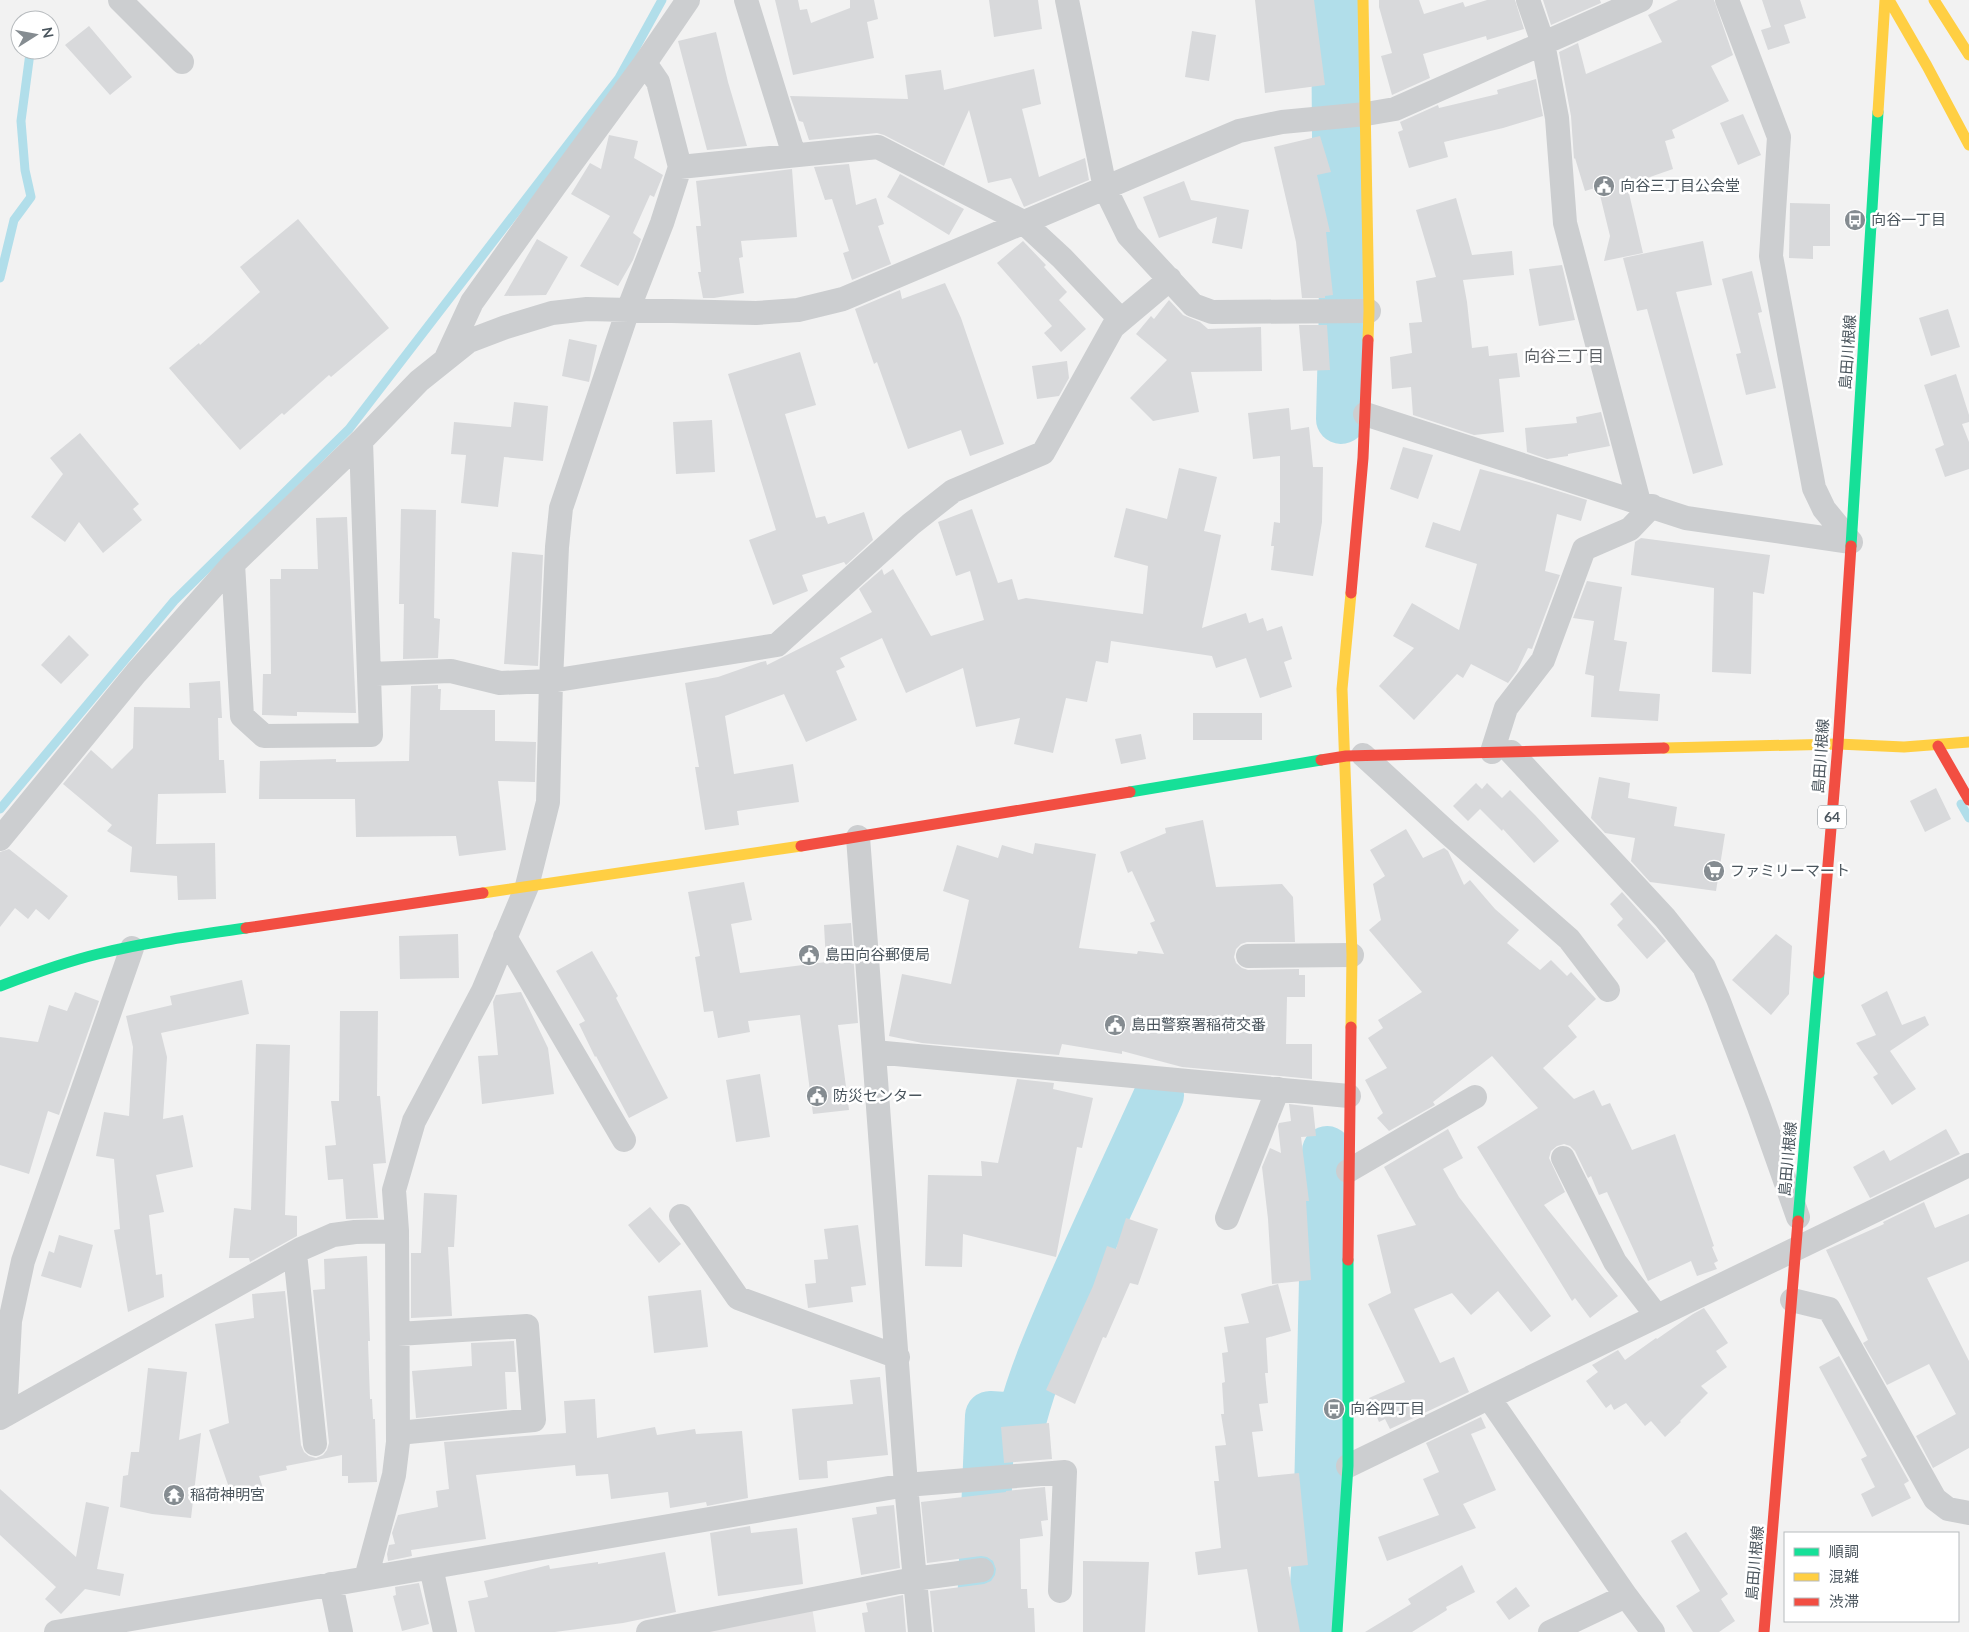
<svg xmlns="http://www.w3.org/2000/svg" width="1969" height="1632" viewBox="0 0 1969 1632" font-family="Lato,'Noto Sans JP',sans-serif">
	<rect width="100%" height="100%" fill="#f2f2f2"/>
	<path fill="#e4e3e4" d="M812,1607L816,1632H681Z"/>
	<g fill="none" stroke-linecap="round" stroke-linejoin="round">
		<path stroke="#b1deea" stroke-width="9" d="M0,278L14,220L31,197L25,170L21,121L30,53
			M1961,804L1969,818
			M0,809L174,601L349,429L619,78L662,0"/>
		<path stroke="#b1deea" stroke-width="50" d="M1336,0L1337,136L1344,305L1341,419
			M981,1632L990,1416L1022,1418C1034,1372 1053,1330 1072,1286C1100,1222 1130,1159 1159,1095
			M1312,1632L1318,1538L1327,1151"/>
	</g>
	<path fill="#d8d9db" d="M775,0H798L800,10L807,9L811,23L850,8V0H874L878,19L867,22L874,58L793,75Z
		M989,0H1038L1042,29L994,37Z
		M1255,0H1314L1325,85L1265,93Z
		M1379,0H1419L1424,14L1463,2L1465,7L1487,0H1515L1524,29L1487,40L1486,36L1423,54L1430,78L1392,95L1381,56L1392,53L1379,7Z
		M1543,0H1600L1601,3L1551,25Z
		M1678,0H1714L1733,55L1711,66L1729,101L1672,130L1675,138L1665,141L1673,169L1627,185L1643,253L1604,261L1610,236L1598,187L1585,191L1575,158L1574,159L1571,116L1559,52L1578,43L1586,74L1662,42L1648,15Z
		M1762,0H1800L1806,18L1784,25L1790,43L1768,50L1761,30L1771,27Z
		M89,26L132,77L110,95L65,45Z
		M1192,31L1216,35L1209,81L1185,77Z
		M716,32L728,82L747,146L707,150L678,41Z
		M1034,69L1041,104L1022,109L1039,177L1085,158L1089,180L1024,207L1011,178L988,183L969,110L944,166L884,135L877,133L809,140L803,122L799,121L790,96L908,99L905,75L941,70L944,90Z
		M1536,79L1543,116L1503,128L1444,142L1448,157L1409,168L1398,132L1403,130L1400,122L1438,105L1439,108L1498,94L1497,90Z
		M1743,114L1761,155L1738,165L1720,123Z
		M609,135L638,141L634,158L663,175L654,197L650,195L633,233L641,239L633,260L618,286L580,266L610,216L571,194L590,163L601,169Z
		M1320,136L1331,172L1317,175L1330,232H1326L1333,295L1325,296V298H1302L1296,242L1274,147Z
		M849,164L856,205L876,198L884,224L878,226L891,264L852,280L843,253L849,251L832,199L825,200L814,167Z
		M792,169L797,237L741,241L743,257L739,258L744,293L714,298H703L698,272H701L696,226H701L696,181Z
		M900,174L964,209L949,235L887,197Z
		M1184,181L1191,200L1249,210L1242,249L1212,243L1217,217L1159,238L1143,197Z
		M1456,198L1472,255L1512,251L1514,275L1463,280L1467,302L1472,348L1488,346L1489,356L1517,353L1520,377L1499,379L1504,432L1474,435L1413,415L1411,387L1392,389L1390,357L1412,353L1409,323L1422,322L1416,281L1436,277L1416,210Z
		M1790,203L1830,204V246H1813V259L1789,258Z
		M298,219L389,328L331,377L329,375L284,415L282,413L240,450L169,368L199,343L200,345L260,292L240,267Z
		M537,239L568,257L546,295L504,296Z
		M1023,241L1046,265L1044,267L1067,292L1059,300L1086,329L1061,352L1044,333L1052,326L997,263Z
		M1703,241L1712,285L1676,292L1723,465L1693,474L1647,309L1637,311L1623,258Z
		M1562,265L1575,320L1539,326L1529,269Z
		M1752,271L1762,312L1758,313L1776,388L1746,395L1736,354L1741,353L1722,279Z
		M945,283L961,318L1004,444L970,456L961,430L908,449L877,362L874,364L855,309L900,290L902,299Z
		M1169,300L1183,315L1200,322L1208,329L1261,327L1262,371L1191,372L1199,412L1153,421L1130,398L1167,360L1136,334L1151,316L1154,319Z
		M1948,309L1960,347L1931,356L1919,318Z
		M1299,325H1327L1330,370L1303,371Z
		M569,339L597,345L589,382L562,376Z
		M800,352L816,405L785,414L816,518L825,516L828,524L864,512L873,540L846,565L844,562L802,575L808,591L773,605L749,540L776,530L728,374Z
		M1067,361L1069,378L1059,396L1037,399L1032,366Z
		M1956,374L1969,415V422L1962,424L1969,442V469L1945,477L1935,449L1944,445L1924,385Z
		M514,402L548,406L543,461L504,457L498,507L461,503L466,455L451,454L454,422L511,427Z
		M1289,408L1291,430L1309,427L1313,467H1323L1322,522L1313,576L1271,570L1274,546H1271L1274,522L1280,523V456L1253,459L1248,413Z
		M1601,412L1610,446L1568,454V456L1547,459L1527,452L1525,428L1577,423L1576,417Z
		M712,420L715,472L676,474L673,422Z
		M80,433L139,504L133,509L142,520L103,553L79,522L65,542L31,517L63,474L50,458Z
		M1403,447L1433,455L1418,499L1390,489Z
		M1179,468L1217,477L1204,531L1221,535L1202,628L1246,613L1249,623L1263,618L1267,631L1282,626L1292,659L1284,662L1292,687L1260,698L1246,658L1216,668L1212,656L1111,641L1108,663L1096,661L1087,702L1066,698L1053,753L1014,744L1020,718L976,727L963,668L906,693L882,638L840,658L845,667L836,671L857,720L806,742L784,694L725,716L734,774L793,764L799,802L737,811L739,825L705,830L695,767H699L685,683L718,677L761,662L766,661L767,665L872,612L859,589L882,569L884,575L893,569L931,636L984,620L970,571L956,576L938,522L972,509L998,583L1012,579L1018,600L1026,598L1143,614L1148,566L1114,557L1126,508L1167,519Z
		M1480,469L1529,482L1587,500L1581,521L1557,514L1545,571L1560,575L1532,649L1528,648L1517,671L1508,683L1471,664L1463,678L1457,674L1414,720L1379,686L1414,648L1393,636L1412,603L1459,630L1477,564L1425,547L1433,522L1460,531Z
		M401,509L436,510L434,618L440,619L438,658L403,659L404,604H399Z
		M347,517L356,713L297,712V716L262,715L263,674H271L270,579H281V569H318L316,518Z
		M1641,538L1770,555L1764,594L1753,592L1751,674L1712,672L1714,588L1631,575L1635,542Z
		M512,552L543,555L538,666L504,664Z
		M1587,581L1622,587L1614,640L1627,642L1619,691L1660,694L1658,721L1591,717L1594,676L1585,674L1594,621L1573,618Z
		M69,635L89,655L61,684L41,665Z
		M220,681L222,718H218L219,760H224L226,793L158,794L156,844L215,843L216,899L178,900L177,876L130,872L132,847L107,831L112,825L63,784L91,750L112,769L133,748L134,707L190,708L189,683Z
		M438,685V689H441L440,710H495V741L536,742L535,782L498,781L506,850L459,856L456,836L356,837L355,799H259L260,761L336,759V762L409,761L411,686Z
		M1193,713H1262V740H1193Z
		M1141,734L1146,759L1121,764L1115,739Z
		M1599,777L1630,783L1628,798L1677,807L1674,826L1725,834L1716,891L1650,882L1631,861L1635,838L1605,833L1591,818Z
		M1476,783L1482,789L1487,783L1502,798L1510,790L1535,815L1559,841L1534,863L1503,829L1502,831L1480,809L1468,821L1453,806Z
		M1936,788L1951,819L1925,832L1910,801Z
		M1203,820L1216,887L1282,884L1293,897L1295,942H1247L1241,944L1236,949L1234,957L1236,963L1242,968L1248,970L1299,969V975H1305V997H1287L1286,1044H1312V1079L1182,1067L1122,1051V1054L1062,1044L1059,1055L922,1043L889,1036L902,974L951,984L969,900L943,891L957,845L998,858L1002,845L1033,854L1035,843L1096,854L1079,948L1137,954L1138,951L1164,954L1150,923L1155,921L1132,871L1128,873L1120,852L1166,833L1165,828Z
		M1406,829L1423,858L1444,848L1448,851L1464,885L1470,880L1495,909L1519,930L1507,943L1540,970L1551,960L1567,976L1571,972L1596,999L1568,1026L1577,1037L1543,1068L1574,1099L1594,1090L1602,1106L1610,1103L1632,1150L1675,1134L1714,1246L1712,1247L1718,1261L1714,1263L1717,1269L1697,1276L1691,1261L1648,1281L1607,1192L1599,1195L1591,1176L1588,1178L1575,1151L1570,1146L1564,1144L1557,1146L1551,1151L1549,1158L1565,1192L1544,1205L1618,1296L1590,1318L1575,1298L1572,1301L1477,1147L1538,1108L1492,1056L1433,1102L1435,1105L1389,1131L1377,1118L1383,1113L1365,1080L1387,1068L1368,1038L1383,1028L1378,1020L1422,992L1369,930L1381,920L1373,884L1385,876L1370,850Z
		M9,849L68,896L49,920L36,909L28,919L15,908L0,927V852Z
		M744,882L752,920L731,924L740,973L826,962L824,925L851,923L858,1023L838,1025L849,1110L813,1114L800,1015L748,1021L750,1032L718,1038L713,1011L704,1012L695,957L700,956L688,892Z
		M1622,892L1666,941L1647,959L1617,925L1623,919L1610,904Z
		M458,934L459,978L400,979L399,936Z
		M1776,934L1792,946L1789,994L1771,1015L1732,980Z
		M592,951L618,996L616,998L668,1098L629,1118L596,1056L595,1057L579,1024L585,1021L556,971Z
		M242,980L249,1014L161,1033L167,1057L163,1119L183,1115L193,1167L156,1175L164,1212L149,1215L156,1275L162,1274L164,1297L128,1312L114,1230L120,1229L114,1159L96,1156L104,1112L129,1116L133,1047L126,1016L172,1005L170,996Z
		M1887,991L1902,1025L1925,1016L1929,1025L1890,1051L1916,1089L1892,1105L1873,1077L1878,1074L1856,1043L1876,1035L1861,1005Z
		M75,992L99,1001L59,1115L48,1111L29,1174L0,1165V1037L38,1042L49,1005L67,1011Z
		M521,992L548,1048L554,1094L482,1104L478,1056L498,1055L493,1002L496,995Z
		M340,1011H378L377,1096H380L386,1163L373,1164L378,1218L346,1219L343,1179L328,1180L325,1146L336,1145L331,1101H339Z
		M256,1044L290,1045L285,1215L297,1216V1236L250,1262L249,1258H229L234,1208L251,1210Z
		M760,1074L770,1137L736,1142L726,1080Z
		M1017,1079L1054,1083L1053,1089L1093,1098L1082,1148L1077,1147L1056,1257L963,1234L962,1267L925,1266L928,1175L982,1176L981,1161L998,1163Z
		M1289,1104L1313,1107L1316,1136L1301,1137L1309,1201H1306L1311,1280L1272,1284L1268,1219L1262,1167L1270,1148L1281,1153L1278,1126L1279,1123L1291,1121Z
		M1448,1129L1463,1158L1443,1169L1459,1197L1551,1316L1531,1332L1498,1291L1471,1315L1452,1293L1414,1309L1440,1363L1454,1357L1469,1392L1390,1429L1385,1419L1379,1422L1369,1398L1405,1382L1368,1304L1391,1293L1377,1235L1416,1225L1384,1167Z
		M1946,1129L1960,1154L1870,1198L1853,1167L1884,1150L1890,1161Z
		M424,1193L457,1195L454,1247H448L452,1316L411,1318V1253H421Z
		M1924,1202L1935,1228L1969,1214V1261L1927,1278L1969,1361V1448L1933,1468L1916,1436L1956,1414L1929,1364L1887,1385L1863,1343L1868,1340L1826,1250L1884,1224L1883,1222Z
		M650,1207L681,1244L659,1263L628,1225Z
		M1126,1218L1158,1229L1138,1285L1130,1283L1106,1338L1103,1337L1075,1404L1046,1390L1093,1286L1107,1246L1116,1249Z
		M858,1225L866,1285L851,1287L853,1302L808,1308L805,1284L816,1283L814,1260L828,1259L824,1229Z
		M59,1235L93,1245L81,1288L41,1276L49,1251L54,1253Z
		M367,1256L370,1341H368L370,1399H372L373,1419H375L377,1482L348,1483V1476H342V1455L286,1466L287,1470L259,1476L263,1488L233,1499L209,1430L229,1423L215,1324L254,1318L252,1294L285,1291L301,1445L304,1452L309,1456L316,1458L323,1455L327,1450L329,1443L313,1290L325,1289L324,1259Z
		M1278,1284L1291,1331L1266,1338L1268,1373H1265L1268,1403L1259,1404L1263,1431L1252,1432L1258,1477L1299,1473L1308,1565L1288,1567L1300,1632H1258L1247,1569L1198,1575L1195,1552L1221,1548L1214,1481H1219L1215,1446L1226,1445L1221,1414H1224L1222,1383L1225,1382L1222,1353L1228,1352L1224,1327L1249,1323L1241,1294Z
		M701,1290L708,1347L654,1353L648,1296Z
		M1704,1308L1728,1343L1716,1351L1727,1367L1701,1386L1708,1393L1680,1421L1681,1422L1665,1437L1651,1421L1645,1426L1626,1403L1614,1410L1611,1404L1606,1408L1586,1381L1598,1372L1592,1365L1618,1350L1625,1360L1656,1338L1657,1339L1693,1314Z
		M514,1341L516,1372H505L507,1409L416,1418L412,1371L472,1366L471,1343Z
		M1839,1356L1909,1481L1904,1484L1911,1498L1872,1517L1861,1494L1875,1487L1861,1459L1867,1456L1819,1367Z
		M148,1368L187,1372L179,1440L201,1433L191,1518L152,1514L120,1507L123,1476L128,1475L131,1452H139Z
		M880,1377L888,1455L827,1461L828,1478L799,1480L792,1409L853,1404L850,1380Z
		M595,1399L597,1438L655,1427L657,1435L695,1429L696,1434L742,1431L748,1498L707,1506L706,1502L670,1508L668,1492L611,1499L608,1474L576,1476L575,1465L476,1475L486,1539L411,1550L412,1556L388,1561L387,1554L389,1545L395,1544L392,1533L398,1515L438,1507L436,1491L449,1489L444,1442L566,1433L564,1401Z
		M1481,1417L1486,1428L1471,1434L1496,1490L1463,1504L1476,1528L1387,1561L1378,1537L1439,1515L1423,1479L1439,1472L1426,1443Z
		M1049,1423L1052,1459L1004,1463L1001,1427Z
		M1045,1487L1048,1520L1041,1521L1043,1536L1020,1539L1021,1589H1027L1028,1608H1034L1035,1632H934L930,1591L984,1584L991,1581L995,1575L996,1569L993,1561L987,1557L981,1556L927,1563L921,1502L1006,1492V1491Z
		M0,1489L76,1557L86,1502L109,1507L97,1569L124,1574L120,1596L85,1589L61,1614L45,1599L56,1587L0,1535Z
		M894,1505L900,1568L861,1575L852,1518L877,1514L876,1507Z
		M750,1526L751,1533L797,1528L803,1584L718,1596L710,1533Z
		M1686,1532L1728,1594L1721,1599L1735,1621L1719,1632H1693L1676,1606L1700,1591L1671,1541Z
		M665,1552L676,1612L623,1623L555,1632H475L468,1601L488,1597L484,1581L549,1565L550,1569L598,1562V1564Z
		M1083,1561L1149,1562L1145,1632H1083Z
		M1462,1565L1475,1592L1446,1607L1447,1610L1412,1632H1365L1411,1604L1408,1599Z
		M419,1583L429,1624L402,1631L393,1596L396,1595L395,1587Z
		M1516,1587L1530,1606L1509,1620L1496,1602Z
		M903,1595L906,1632H865L862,1613L868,1612L866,1603Z"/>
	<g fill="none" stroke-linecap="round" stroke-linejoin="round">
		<path stroke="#ccced0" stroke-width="24" d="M120,0L182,62
			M746,0L794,155
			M1067,0L1105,188L1128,235L1193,305L1212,312L1369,311
			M1528,0L1543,43L1557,118L1565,223L1639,502
			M1727,0L1779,137L1771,256L1814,488L1824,509L1851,542
			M680,167L878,147L1023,222L1062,258L1121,320
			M447,356L472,302L554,187L645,63L688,0
			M1365,414L1686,518L1851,542
			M233,564L242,716L264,736L371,735L361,441
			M369,674L451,671L500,683L551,681L777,645L911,524L953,491L1043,453L1113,327L1170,279
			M1492,752L1506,708L1543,660L1584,549L1630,529L1652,506
			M1511,752L1665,918L1704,967L1718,999L1759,1107L1798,1217
			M1363,755L1448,833L1569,939L1608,990
			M858,837L906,1485L920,1632
			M0,839L136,673L233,564L361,441L419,381L469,341L506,327L552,313L587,309L756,313L798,310L843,299L1239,131L1282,122L1366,114L1395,109L1641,0
			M505,937L624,1140
			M1248,956L1352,955
			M874,1052L1349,1096
			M1563,1158L1615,1262L1657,1316
			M1348,1171L1475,1097
			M681,1216L738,1298L898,1357
			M1227,1218L1278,1089
			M295,1253L315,1444
			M1792,1300L1829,1309L1935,1499L1948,1509L1969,1513
			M398,1334L527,1326L534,1420L398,1433
			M1489,1398L1626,1596L1653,1632
			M5,1415L10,1321L23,1261L132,948
			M0,1418L301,1249L333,1235L355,1232L397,1231
			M1348,1466L1969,1165
			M431,1567L445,1632
			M366,1578L394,1475L398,1442L397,1231L394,1190L414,1121L483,991L527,886L548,802L551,681L557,547L561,508L628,310L662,223L680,167L658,82L645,63
			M331,1584L341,1632
			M56,1632L906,1485L1065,1472L1060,1591
			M648,1632L914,1579L982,1570
			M1550,1632L1626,1596"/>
		<path stroke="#16e098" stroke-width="11" d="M1851,546L1878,112
			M1130,792L1321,760
			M0,986C32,974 65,962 98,954C147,942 197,935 246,928
			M1798,1221L1819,973
			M1337,1632L1348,1466V1260"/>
		<path stroke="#ffcf43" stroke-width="11" d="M1363,0L1369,311L1368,340
			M1889,0L1927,66L1969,145
			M1934,0L1969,55
			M1878,112L1885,0
			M1664,748L1838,744L1904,747L1969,742
			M483,893L801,846
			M1351,1027L1352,955L1342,689L1351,593"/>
		<path stroke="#f24e42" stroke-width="11" d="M1351,593L1363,458L1368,340
			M1938,746L1969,800
			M1321,760L1346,756L1664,748
			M801,846L1130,792
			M246,928L483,893
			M1819,973L1838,744L1851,546
			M1348,1260L1351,1027
			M1764,1632L1798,1221"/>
	</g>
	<defs>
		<g id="civic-disc" transform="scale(1.125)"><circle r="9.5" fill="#858c91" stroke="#fff"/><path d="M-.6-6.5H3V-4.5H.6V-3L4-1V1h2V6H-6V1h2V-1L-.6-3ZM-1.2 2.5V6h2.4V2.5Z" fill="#fff"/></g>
		<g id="bus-disc" transform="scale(1.125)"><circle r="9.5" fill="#858c91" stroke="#fff"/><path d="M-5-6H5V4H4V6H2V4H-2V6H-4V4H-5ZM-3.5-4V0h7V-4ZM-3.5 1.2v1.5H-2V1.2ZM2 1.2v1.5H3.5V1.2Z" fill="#fff"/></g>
		<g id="supermarket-disc" transform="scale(1.125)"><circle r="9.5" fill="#858c91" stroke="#fff"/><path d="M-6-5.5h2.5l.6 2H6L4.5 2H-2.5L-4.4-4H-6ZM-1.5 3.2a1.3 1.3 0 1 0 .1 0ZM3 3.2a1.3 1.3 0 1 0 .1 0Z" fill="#fff"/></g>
		<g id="temple-disc" transform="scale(1.125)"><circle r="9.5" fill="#858c91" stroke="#fff"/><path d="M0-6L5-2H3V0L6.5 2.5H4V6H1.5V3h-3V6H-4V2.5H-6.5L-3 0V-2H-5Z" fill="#fff"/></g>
	</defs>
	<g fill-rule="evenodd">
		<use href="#civic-disc" x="1604" y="186"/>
		<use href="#bus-disc" x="1855" y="220"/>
		<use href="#supermarket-disc" x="1714" y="871"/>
		<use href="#civic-disc" x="809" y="955"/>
		<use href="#civic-disc" x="1115" y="1025"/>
		<use href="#civic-disc" x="817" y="1096"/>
		<use href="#bus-disc" x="1334" y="1409"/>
		<use href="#temple-disc" x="174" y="1495"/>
	</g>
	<g text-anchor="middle" stroke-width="5" stroke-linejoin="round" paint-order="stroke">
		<rect fill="#fff" stroke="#80888e" stroke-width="1" x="1818" y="805.5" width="28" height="23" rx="4"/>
		<g font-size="14" font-weight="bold" fill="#4a555d">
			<text x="1832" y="822">64</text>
		</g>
		<g font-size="15" fill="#4a555d" stroke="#fff" text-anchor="start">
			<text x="1620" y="191">向谷三丁目公会堂</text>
			<text x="1871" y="225">向谷一丁目</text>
			<text x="1730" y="876">ファミリーマート</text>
			<text x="825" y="960">島田向谷郵便局</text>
			<text x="1131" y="1030">島田警察署稲荷交番</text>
			<text x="833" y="1101">防災センター</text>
			<text x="1350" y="1414">向谷四丁目</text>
			<text x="190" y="1500">稲荷神明宮</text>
		</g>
		<g font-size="15" fill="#4a555d" stroke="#fff">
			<text transform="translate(1848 352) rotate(-86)" y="5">島田川根線</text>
			<text transform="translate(1821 756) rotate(-86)" y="5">島田川根線</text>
			<text transform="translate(1788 1159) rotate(-85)" y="5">島田川根線</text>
			<text transform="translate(1755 1563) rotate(-85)" y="5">島田川根線</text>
		</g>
		<g font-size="16" fill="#5e6266" stroke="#fff">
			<text x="1564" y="362">向谷三丁目</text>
		</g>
	</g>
	<rect x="1784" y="1532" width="175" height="90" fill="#ffffff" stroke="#b7bbbe"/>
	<rect x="1794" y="1548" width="25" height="8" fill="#16e098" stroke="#b7bbbe"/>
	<text x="1829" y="1557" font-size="15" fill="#4a555d">順調</text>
	<rect x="1794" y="1573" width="25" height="8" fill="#ffcf43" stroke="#b7bbbe"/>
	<text x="1829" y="1582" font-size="15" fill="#4a555d">混雑</text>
	<rect x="1794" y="1598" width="25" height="8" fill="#f24e42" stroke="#b7bbbe"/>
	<text x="1829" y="1607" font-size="15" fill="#4a555d">渋滞</text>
	<g transform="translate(35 35) rotate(79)"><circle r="24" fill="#ffffff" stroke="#b7bbbe"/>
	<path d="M0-4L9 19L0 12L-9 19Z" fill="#858c91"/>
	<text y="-8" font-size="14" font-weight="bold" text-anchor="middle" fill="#4a555d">N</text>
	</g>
</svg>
